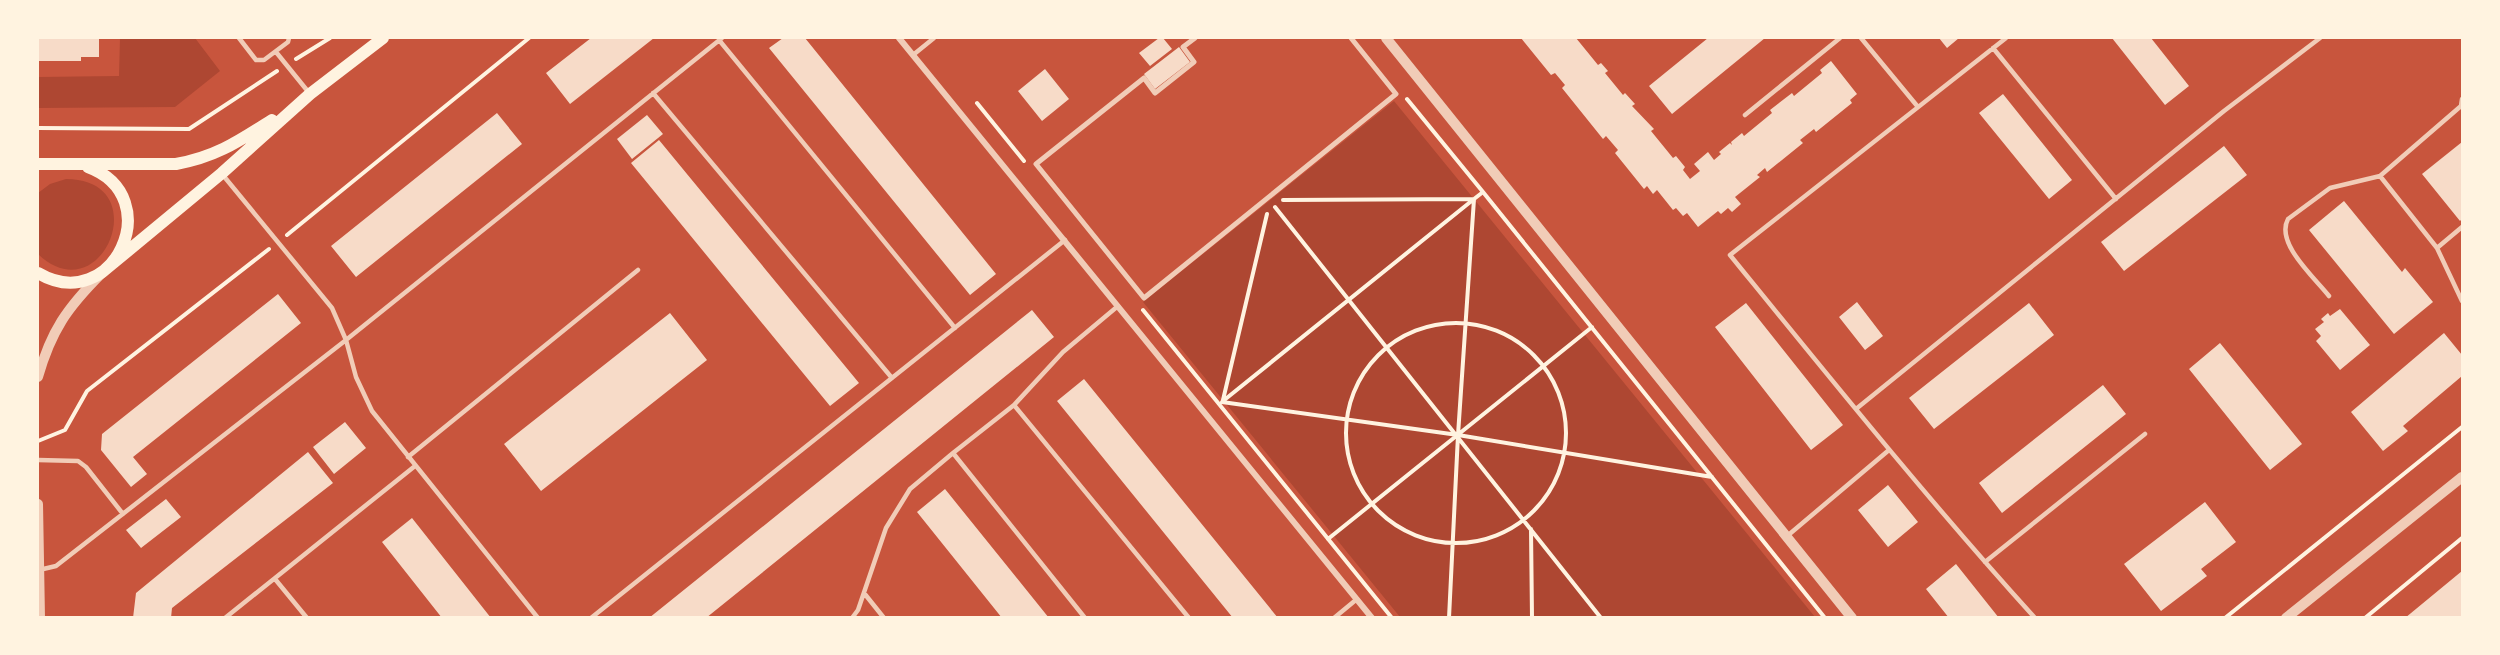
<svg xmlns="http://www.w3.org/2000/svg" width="2500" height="655" viewBox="0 0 2500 655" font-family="'Golos Text',sans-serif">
	<rect width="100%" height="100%" fill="#c8553d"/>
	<path fill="#ae4732" d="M120,38H195L220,71L175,107L38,108V77L119,76Z
		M1394,101L1815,617H1400L1143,302Z
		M66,179C157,179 102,315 38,254V193L50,184Z"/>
	<path fill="#f7dbc8" d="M38,38H99V57H81V61H38Z
		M591,38H654L570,104L546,73Z
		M783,38H805L996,274L970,295L769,48Z
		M1159,38H1163L1172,49L1150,66L1139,53Z
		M1521,38H1576L1598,65L1601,63L1608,71L1605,73L1623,95L1625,93L1635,104L1632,106L1654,129L1651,131L1673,158L1676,156L1685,167L1683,170L1690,179L1700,171L1694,164L1708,152L1714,160L1721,154L1719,152L1730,143L1732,145L1731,142L1742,133L1744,136L1772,113L1770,110L1792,93L1794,96L1822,73L1820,70L1831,61L1857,94L1850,100L1852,103L1816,132L1814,129L1800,140L1803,143L1767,172L1765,168L1757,175L1760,177L1735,197L1741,204L1732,212L1728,208L1721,214L1718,211L1698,227L1687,213L1683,216L1676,208L1673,210L1657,190L1653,194L1647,186L1644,189L1615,153L1618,150L1606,136L1603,139L1562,88L1565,85L1555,73L1551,75Z
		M1708,38H1765L1672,114L1649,86Z
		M1939,38H1959L1947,48Z
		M2112,38H2151L2189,86L2165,105Z
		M1179,47L1190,62L1155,89L1144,74Z
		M1045,69L1069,99L1042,121L1018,91Z
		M2003,94L2072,180L2049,199L1979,113Z
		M497,113L522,144L356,277L331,246Z
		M647,115L663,134L632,159L617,139Z
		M659,140L859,383L830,406L631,163Z
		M2462,142V219L2460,221L2422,174Z
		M2224,146L2247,175L2124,271L2101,242Z
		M2344,201L2402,272L2405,268L2433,302L2394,334L2309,230Z
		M278,294L301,323L133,457L147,474L131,487L101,450L102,434Z
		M1857,302L1883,336L1865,350L1839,317Z
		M1746,303L1843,425L1811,450L1715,327Z
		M2029,303L2054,335L1934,429L1909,398Z
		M2340,309L2370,345L2340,370L2316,341L2321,336L2315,329L2324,322L2321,319L2328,313L2330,316Z
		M1032,310L1054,337L706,618H649Z
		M670,313L707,360L541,491L504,444Z
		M2444,333L2462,355V376L2403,426L2408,431L2383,451L2351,412Z
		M2220,343L2302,444L2270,470L2189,369Z
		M1084,379L1278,618H1233L1057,401Z
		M2103,385L2126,414L2002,513L1979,483Z
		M345,422L366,448L334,474L313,447Z
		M308,452L333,483L172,608L171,618H133L136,593Z
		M1888,485L1918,522L1888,547L1858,510Z
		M945,489L1049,618H1002L917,512Z
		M166,499L181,517L141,548L126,530Z
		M2205,502L2236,542L2201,569L2207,576L2161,611L2124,564Z
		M412,518L491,618H442L382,542Z
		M1956,564L1999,618H1949L1926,589Z
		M2462,571V618H2405Z"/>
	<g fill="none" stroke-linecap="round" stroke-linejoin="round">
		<path stroke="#fff3e0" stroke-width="4" d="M296,59L330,38
			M977,103L1024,161
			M38,128L189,129L277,71
			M1483,192L1825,618
			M1283,200L1474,199L1483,192L1407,99
			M1275,207L1601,618
			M287,235L529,38
			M1143,310L1392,618
			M1346 433a110 110 0 1 1 220 0a110 110 0 1 1-220 0Z
			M1223,400L1267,214
			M1223,401L1474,199L1458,435L1449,618
			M1222,402L1458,435L1712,477
			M38,441L65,430L87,391L269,249
			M1531,529L1532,618
			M1328,539L1592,327
			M2225,618L2462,427
			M2365,618L2462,538"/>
		<path stroke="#f1ccb7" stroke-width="4.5" d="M239,38L256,60H264L288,42L289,38
			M1861,38L1918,107
			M2006,38L1730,255C1830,378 1929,501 2035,618
			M719,40L955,328
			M1993,48L2116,199
			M276,52L310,94
			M913,55L934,38
			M653,93L892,378
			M2462,99L2461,106L2380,176L2437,248L2462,301
			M1745,115L1840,38
			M222,174L332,308L346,340L356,377L372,411L538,618
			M2437,248L2462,227
			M2329,296C2314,277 2275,243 2288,219L2330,188L2380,176
			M1014,405L1063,352L1118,306
			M1856,409L2224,111L2320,38
			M408,457L638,270
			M38,460L78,461L86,467L123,514
			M1786,537L1889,450
			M1985,562L2145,434
			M39,570L56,566L346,340L722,38
			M275,579L307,618
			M864,593L884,618
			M225,618L415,466
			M591,618L1065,240
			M852,618L858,610L886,528L910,489L953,453
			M1085,618L953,453L1014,405L1189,618
			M1334,618L1357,599"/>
		<path stroke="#f1ccb7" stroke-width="5" d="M1195,38L1183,47L1194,62L1155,93L1144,78L1036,164L1144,298L1396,94L1351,38"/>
		<path stroke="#f1ccb7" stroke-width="6" d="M899,38L1372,618"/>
		<path stroke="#f1ccb7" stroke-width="10" d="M1386,38L1852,618
			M38,377C51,331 67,308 101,274
			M38,504L40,618
			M2286,618L2462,477"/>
		<path stroke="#fff3e0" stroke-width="12" d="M38,164H176C216,157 239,141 272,120
			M106,269L222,173L310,94L383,38
			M38,273C113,317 169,197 88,167"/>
	</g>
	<rect width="2500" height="655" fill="none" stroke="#fff3e0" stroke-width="78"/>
</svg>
